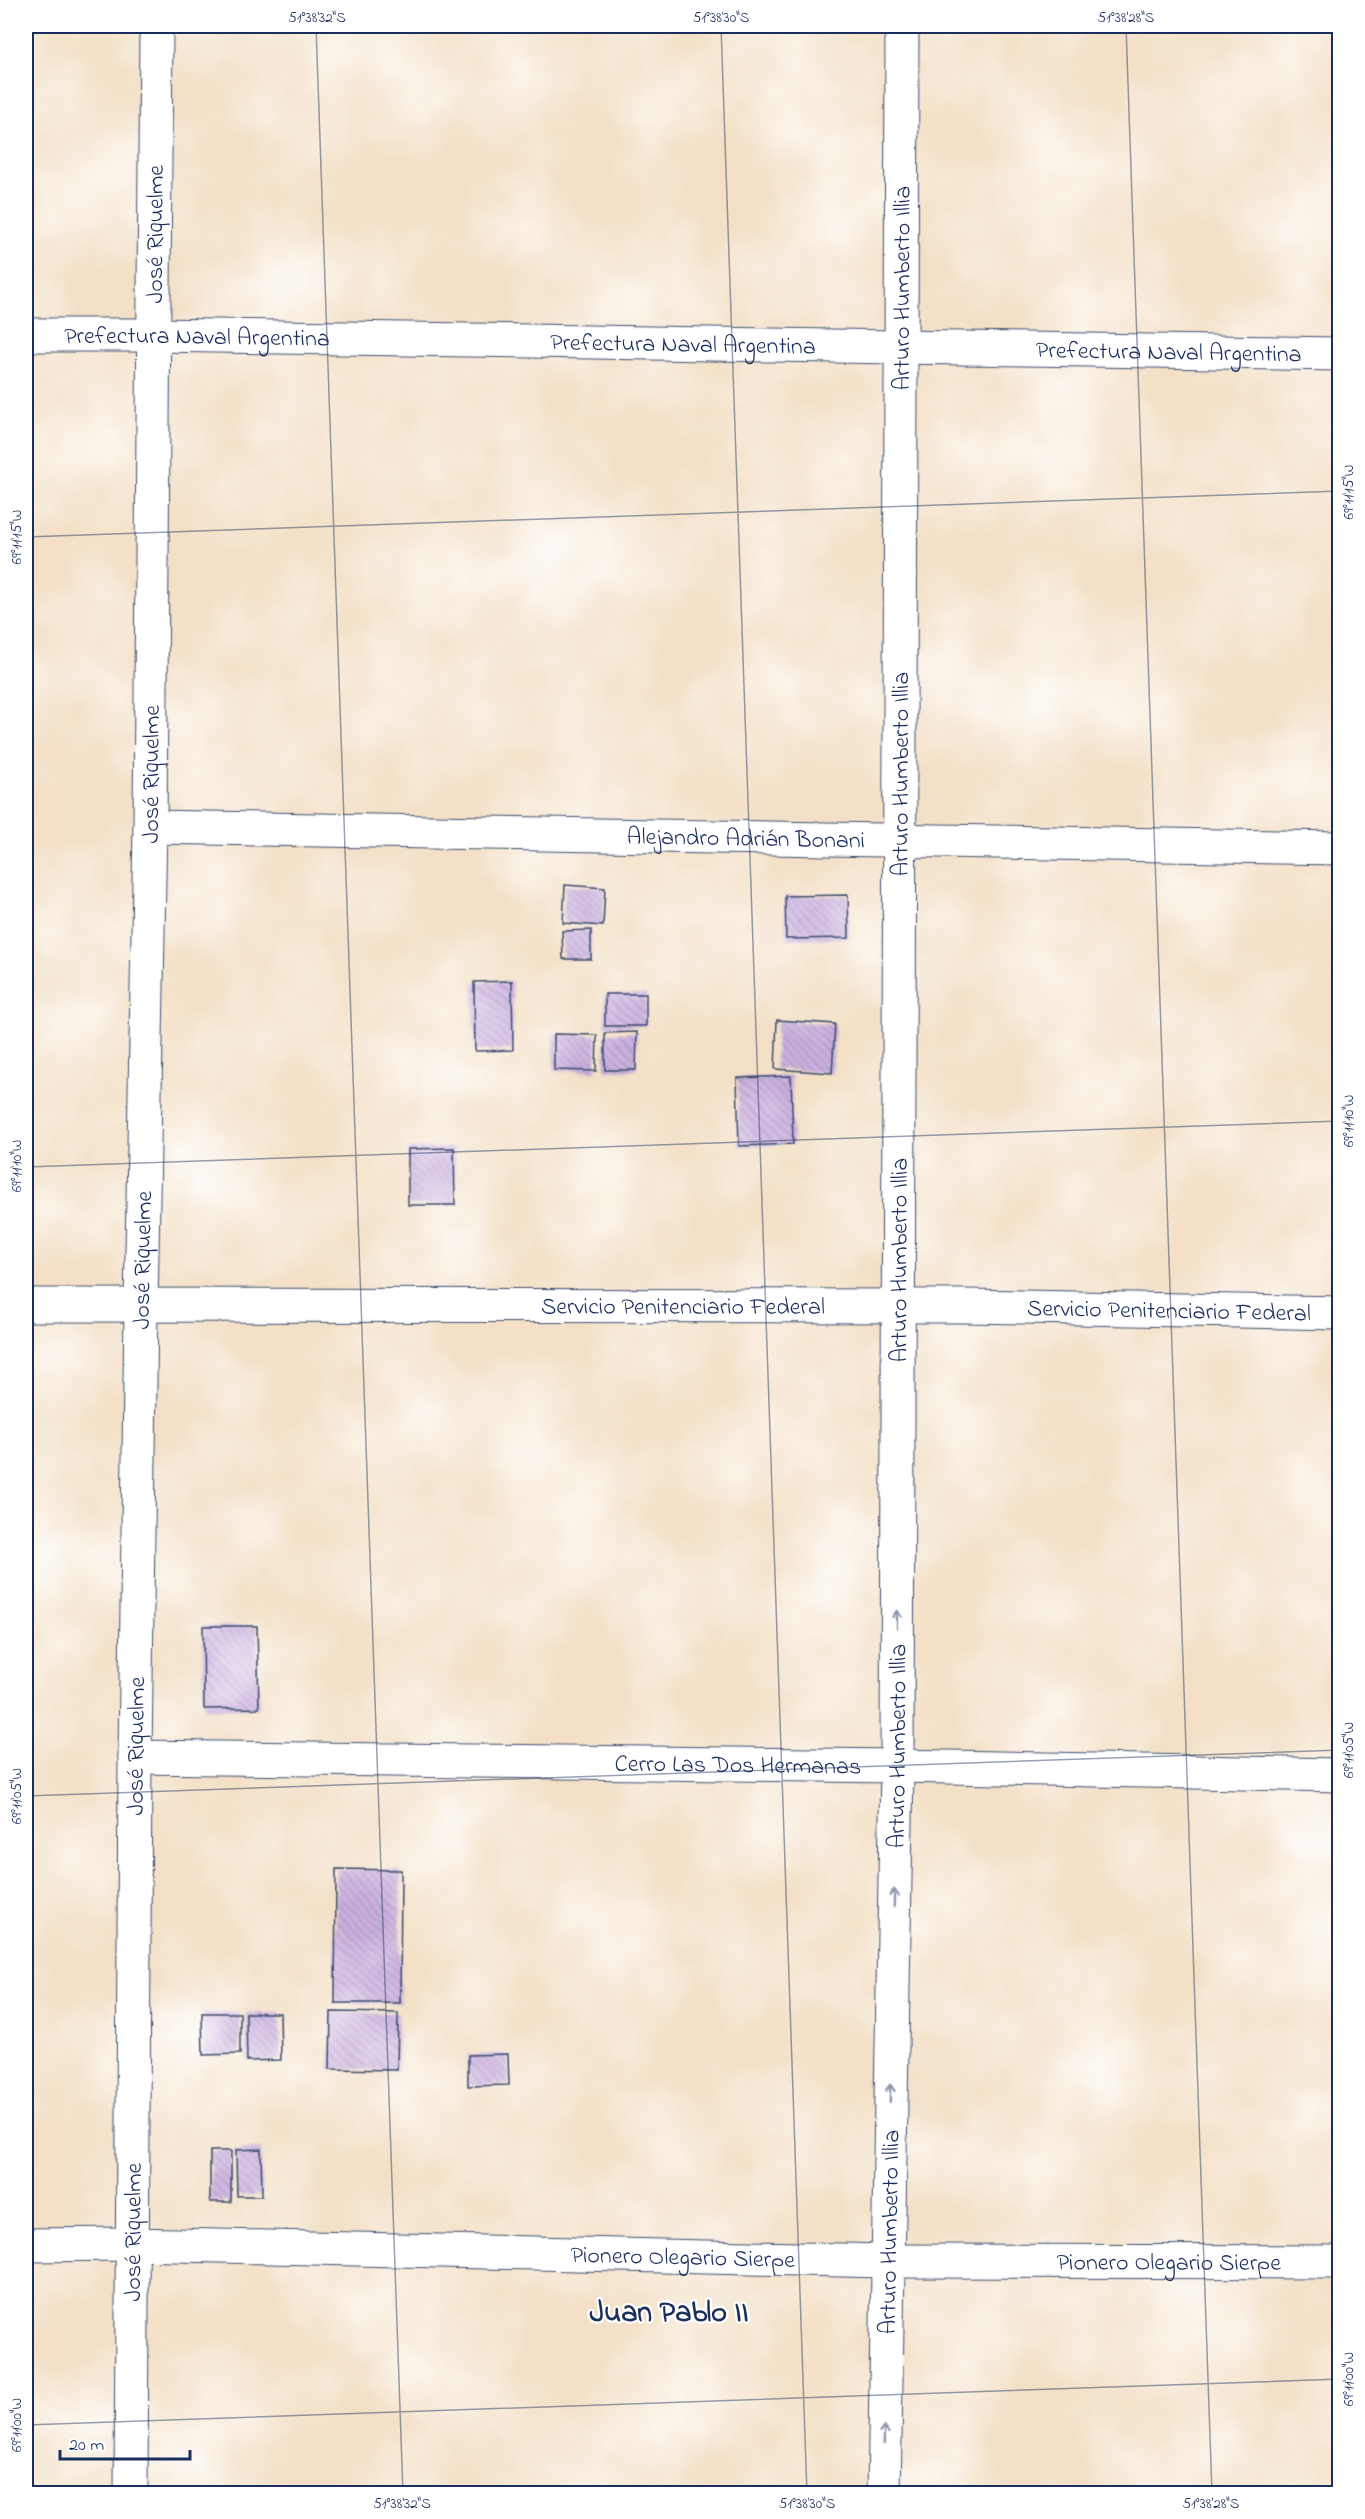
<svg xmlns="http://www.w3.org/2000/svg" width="1365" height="2519" viewBox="0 0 1365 2519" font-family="'Indie Flower',sans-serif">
	<defs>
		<pattern id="building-back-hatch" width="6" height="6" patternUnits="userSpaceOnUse" patternTransform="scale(1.5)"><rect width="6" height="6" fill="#cbb1df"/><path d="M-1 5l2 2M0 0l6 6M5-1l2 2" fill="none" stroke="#a490b8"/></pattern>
	</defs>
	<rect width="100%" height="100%" fill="#fff"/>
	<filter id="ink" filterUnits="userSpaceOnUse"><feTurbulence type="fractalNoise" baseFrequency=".0167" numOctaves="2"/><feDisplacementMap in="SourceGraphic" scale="12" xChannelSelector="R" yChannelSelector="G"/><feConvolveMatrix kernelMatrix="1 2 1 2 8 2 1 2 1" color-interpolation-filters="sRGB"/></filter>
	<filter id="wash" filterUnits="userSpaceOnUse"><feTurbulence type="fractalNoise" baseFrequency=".008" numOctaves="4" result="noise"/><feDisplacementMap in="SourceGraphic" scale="24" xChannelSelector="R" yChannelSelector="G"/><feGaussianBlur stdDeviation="1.35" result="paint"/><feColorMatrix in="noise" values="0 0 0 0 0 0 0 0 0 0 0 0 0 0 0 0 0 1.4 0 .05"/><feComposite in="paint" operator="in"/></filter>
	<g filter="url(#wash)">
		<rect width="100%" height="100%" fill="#f3e0c6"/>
		<g id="blocks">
			<path fill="url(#building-back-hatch)" d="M565,885L605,888L603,926L563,923Z
				M848,895L849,938L786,939L785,896Z
				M591,930V959H563L562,931Z
				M512,981L513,1050L475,1051L474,982Z
				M605,994H646V1026H605Z
				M777,1020L835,1024L832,1073L775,1069Z
				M637,1032L636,1070H605V1033Z
				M554,1034L597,1035L596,1071L554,1070Z
				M791,1076L793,1144L739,1146L737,1078Z
				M454,1148L455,1205H408V1149Z
				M203,1626H257L259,1708L204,1709Z
				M336,1869L401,1870L400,2003H335Z
				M331,2012L398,2013L397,2070L330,2069Z
				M202,2013H240V2054L203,2055Z
				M246,2013H280L281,2060L247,2061Z
				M508,2054L509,2085L468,2086V2055Z
				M261,2149L262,2196H237L236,2150Z
				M210,2151H231V2202H210Z"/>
		</g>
	</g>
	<g filter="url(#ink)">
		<use href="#blocks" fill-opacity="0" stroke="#3b4a6e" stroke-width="1.5"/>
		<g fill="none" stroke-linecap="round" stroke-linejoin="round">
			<g stroke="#3b4a6e" stroke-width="35">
				<g id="minor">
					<path id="s1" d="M150,827L1340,848"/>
					<path id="s2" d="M26,1305L965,1306L1340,1313"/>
					<path id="s3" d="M135,1757L897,1766L1340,1775"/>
					<path id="s4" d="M26,2245L131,2244L886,2261L1340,2262"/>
					<path id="s5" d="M131,2494L135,1757L141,1306L150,827L156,26"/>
					<path id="s6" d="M884,2494L897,1766L902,26"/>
				</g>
			</g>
			<g stroke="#3b4a6e" stroke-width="35">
				<g id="major">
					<path id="s7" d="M26,335H154L1340,354"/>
				</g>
			</g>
			<use href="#minor" stroke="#fff" stroke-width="33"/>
			<use href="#major" stroke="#fff" stroke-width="33"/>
		</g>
		<defs><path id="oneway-shaft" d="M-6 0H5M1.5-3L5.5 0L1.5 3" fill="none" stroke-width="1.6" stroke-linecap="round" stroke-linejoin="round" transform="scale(1.5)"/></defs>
		<g stroke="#8d97ae">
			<use href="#oneway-shaft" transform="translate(897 1619) rotate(-90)"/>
			<use href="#oneway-shaft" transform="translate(894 1898) rotate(-89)"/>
			<use href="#oneway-shaft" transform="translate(890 2093) rotate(-89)"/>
			<use href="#oneway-shaft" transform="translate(884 2435) rotate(-89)"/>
		</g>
	</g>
	<path fill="none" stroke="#1b2f5e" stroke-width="1.5" stroke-opacity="0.45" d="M316,26L403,2494M721,26L807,2494M1126,26L1212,2494M26,537L1340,491M26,1167L1340,1121M26,1796L1340,1750M26,2425L1340,2379"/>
	<g text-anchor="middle" stroke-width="4.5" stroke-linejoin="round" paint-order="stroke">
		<g font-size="24" fill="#1b2f5e" stroke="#fff">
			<text dy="8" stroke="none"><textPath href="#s5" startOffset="2260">José Riquelme</textPath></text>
			<text dy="8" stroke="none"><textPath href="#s6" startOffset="2206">Arturo Humberto Illia</textPath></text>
			<text dy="8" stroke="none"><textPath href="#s7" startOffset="171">Prefectura Naval Argentina</textPath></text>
			<text dy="8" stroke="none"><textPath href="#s7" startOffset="657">Prefectura Naval Argentina</textPath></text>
			<text dy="8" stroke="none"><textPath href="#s7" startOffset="1143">Prefectura Naval Argentina</textPath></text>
			<text dy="8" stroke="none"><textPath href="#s5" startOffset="1720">José Riquelme</textPath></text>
			<text dy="8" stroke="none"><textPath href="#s6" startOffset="1720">Arturo Humberto Illia</textPath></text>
			<text dy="8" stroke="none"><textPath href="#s1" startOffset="596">Alejandro Adrián Bonani</textPath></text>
			<text dy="8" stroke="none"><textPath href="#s5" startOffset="1234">José Riquelme</textPath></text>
			<text dy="8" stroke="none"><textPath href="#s6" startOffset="1234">Arturo Humberto Illia</textPath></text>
			<text dy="8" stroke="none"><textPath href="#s2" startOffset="657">Servicio Penitenciario Federal</textPath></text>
			<text dy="8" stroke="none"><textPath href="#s2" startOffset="1143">Servicio Penitenciario Federal</textPath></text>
			<text dy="8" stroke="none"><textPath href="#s5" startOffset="748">José Riquelme</textPath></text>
			<text dy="8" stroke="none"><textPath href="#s6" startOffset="748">Arturo Humberto Illia</textPath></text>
			<text dy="8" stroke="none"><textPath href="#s3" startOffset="603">Cerro Las Dos Hermanas</textPath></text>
			<text dy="8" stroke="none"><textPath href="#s5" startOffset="262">José Riquelme</textPath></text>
			<text dy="8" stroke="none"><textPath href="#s6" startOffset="262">Arturo Humberto Illia</textPath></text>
			<text dy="8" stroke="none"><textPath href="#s4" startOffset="657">Pionero Olegario Sierpe</textPath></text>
			<text dy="8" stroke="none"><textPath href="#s4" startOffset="1143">Pionero Olegario Sierpe</textPath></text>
		</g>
		<g font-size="30" font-weight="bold" fill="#1b2f5e" stroke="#fff">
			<text x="669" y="2321">Juan Pablo II</text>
		</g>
	</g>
	<rect width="1365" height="2519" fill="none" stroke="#fff" stroke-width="66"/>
	<path d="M60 2450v9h130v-9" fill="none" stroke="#1b2f5e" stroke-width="3"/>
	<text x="69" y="2450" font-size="18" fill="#1b2f5e" stroke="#ffffff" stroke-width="4.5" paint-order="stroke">20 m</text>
	<rect x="33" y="33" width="1299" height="2453" fill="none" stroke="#1b2f5e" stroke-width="2"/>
	<g font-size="15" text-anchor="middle" fill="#1b2f5e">
		<text x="317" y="22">51°38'32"S</text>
		<text x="721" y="22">51°38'30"S</text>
		<text x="1126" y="22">51°38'28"S</text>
		<text transform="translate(1348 492) rotate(-90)" y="5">69°11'15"W</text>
		<text transform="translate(16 537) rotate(-90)" y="5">69°11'15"W</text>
		<text transform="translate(1348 1121) rotate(-90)" y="5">69°11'10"W</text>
		<text transform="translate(16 1166) rotate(-90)" y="5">69°11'10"W</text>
		<text transform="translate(1348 1750) rotate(-90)" y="5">69°11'05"W</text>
		<text transform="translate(16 1796) rotate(-90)" y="5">69°11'05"W</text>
		<text transform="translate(1348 2379) rotate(-90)" y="5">69°11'00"W</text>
		<text transform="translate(16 2425) rotate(-90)" y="5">69°11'00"W</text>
		<text x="402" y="2508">51°38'32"S</text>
		<text x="807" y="2508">51°38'30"S</text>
		<text x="1211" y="2508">51°38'28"S</text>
	</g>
</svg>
